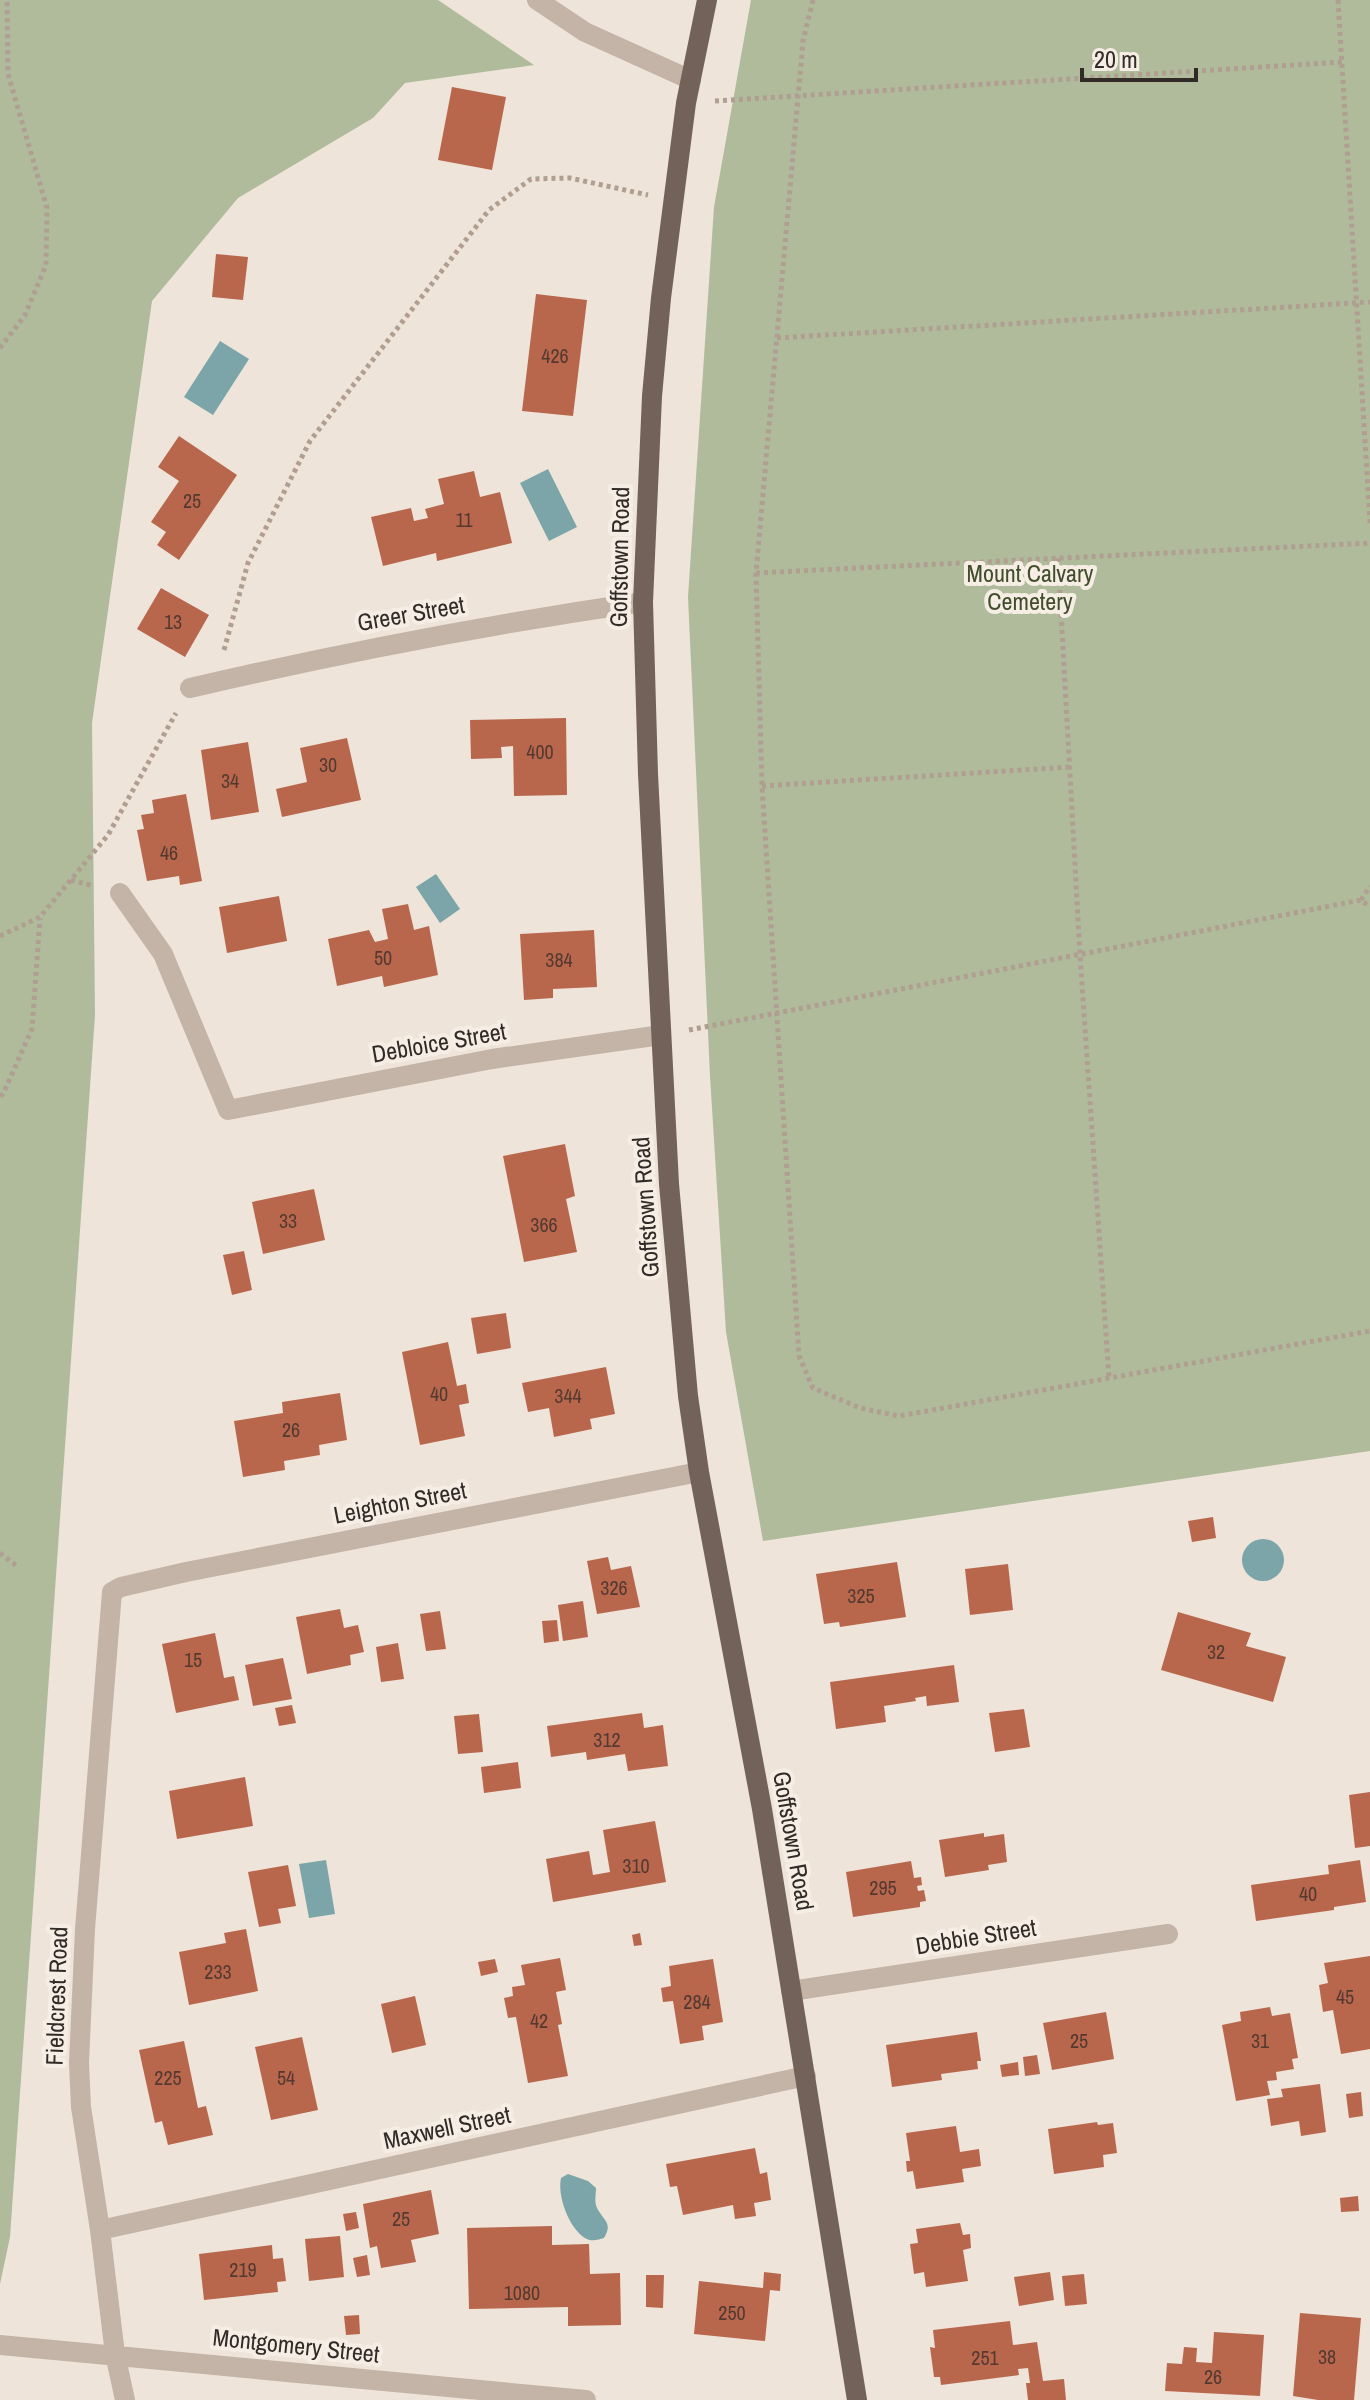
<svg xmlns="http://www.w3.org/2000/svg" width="1370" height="2400" viewBox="0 0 1370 2400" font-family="'Archivo Narrow',sans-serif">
	<rect width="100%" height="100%" fill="#eee4d9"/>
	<path fill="#b0bb9b" d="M0,0H438L534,65L405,83L373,118L238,198L152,301L92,723L95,1015L10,2237L0,2284Z
		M751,0H1370V1451L763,1541L726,1332L710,1076L688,597L714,207Z"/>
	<path fill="#7ba5a8" d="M220,341L249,359L213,415L184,397Z
		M548,469L577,527L549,541L520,483Z
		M436,874L460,909L440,923L416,887Z
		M1242 1560a21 21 0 1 1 42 0a21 21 0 1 1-42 0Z
		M326,1860L335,1914L309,1918L299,1864Z
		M568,2174L588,2181L596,2188C596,2195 594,2202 597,2208C604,2221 613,2223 604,2238C598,2240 591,2242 585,2238C569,2228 557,2196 561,2178Z"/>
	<path fill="#b8674d" d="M452,87L506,97L492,170L438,160Z
		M216,254L248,257L243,300L212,297Z
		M536,294L587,300L573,416L522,411Z
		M179,436L237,475L179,560L157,545L166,532L151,522L179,481L158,467Z
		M474,471L480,497L500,492L512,543L437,561L436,553L383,566L371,517L411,508L414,521L428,518L425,509L444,504L438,479Z
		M161,588L209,615L185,657L137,629Z
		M566,718L567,795L514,796L513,746L501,747L502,758L471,759L470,720Z
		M347,738L361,800L282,817L276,789L307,782L300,748Z
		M248,742L259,812L211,820L201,750Z
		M186,794L202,881L180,885L179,876L147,881L137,830L144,829L141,815L154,813L152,800Z
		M279,896L287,941L227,953L219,907Z
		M408,904L414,930L429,926L438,975L384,987L382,976L337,986L328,939L369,930L375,942L388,939L382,909Z
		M594,930L597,987L553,989V998L524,1000L520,934Z
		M565,1144L575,1196L566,1199L577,1252L524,1262L503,1156Z
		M314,1189L325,1240L263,1254L252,1202Z
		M244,1251L252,1290L232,1295L223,1255Z
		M506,1313L511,1348L477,1354L471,1318Z
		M448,1342L457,1386L466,1384L469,1403L459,1405L465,1436L420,1445L402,1352Z
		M606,1367L615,1414L590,1419L592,1429L554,1437L549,1408L528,1412L522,1383Z
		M340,1393L347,1440L319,1445L320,1455L284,1461L285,1470L243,1477L234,1421L283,1413L282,1402Z
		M1213,1517L1216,1538L1192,1542L1188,1521Z
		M608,1557L611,1570L631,1566L640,1607L597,1614L587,1561Z
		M897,1562L906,1617L840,1627L839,1622L824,1624L816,1574Z
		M1008,1564L1013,1610L970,1615L965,1569Z
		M583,1601L588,1637L563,1641L558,1605Z
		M340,1609L344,1628L358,1625L364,1652L350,1655L351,1665L307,1674L296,1617Z
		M440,1611L446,1649L426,1651L420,1614Z
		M1178,1612L1251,1633L1246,1646L1286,1657L1273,1702L1161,1670Z
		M557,1620L559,1641L544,1643L542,1621Z
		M215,1633L224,1678L234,1676L239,1700L176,1713L162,1644Z
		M398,1643L404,1679L381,1682L376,1647Z
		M283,1658L292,1699L253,1706L245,1665Z
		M954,1665L959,1702L927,1706L926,1696L915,1698L916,1701L884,1706L886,1722L836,1729L830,1682Z
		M292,1705L296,1723L279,1726L275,1708Z
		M1024,1709L1030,1747L995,1752L989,1713Z
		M642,1713L644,1728L663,1725L668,1766L628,1771L625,1754L587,1760L586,1752L551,1757L547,1726Z
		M479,1714L483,1752L458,1754L454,1716Z
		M518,1762L521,1788L484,1793L481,1767Z
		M245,1777L253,1826L177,1839L169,1791Z
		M1370,1792V1846L1355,1848L1349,1795Z
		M655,1821L666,1882L553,1902L546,1859L589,1851L593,1875L610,1872L603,1830Z
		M984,1833V1837L1004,1834L1007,1862L988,1865L989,1870L945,1877L939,1840Z
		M1360,1860L1366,1902L1334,1907V1910L1256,1921L1251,1885L1329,1874L1328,1865Z
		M911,1861L914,1878L921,1877L922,1885L917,1886L918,1891L924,1890L926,1901L920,1902V1907L853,1917L846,1872Z
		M288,1865L296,1906L278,1909L281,1923L259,1927L248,1872Z
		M246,1929L258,1991L189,2005L179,1952L226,1943L224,1933Z
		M640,1933L642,1945L634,1946L632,1935Z
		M1370,1956V2049L1341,2054L1333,2010L1323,2012L1319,1985L1328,1983L1324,1963Z
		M560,1958L566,1990L556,1992L562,2024L558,2025L568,2076L528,2083L516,2017L508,2018L504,1998L513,1996L512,1987L525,1985L521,1965Z
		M495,1959L498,1972L481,1976L478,1962Z
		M713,1959L723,2022L702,2026L704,2040L680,2044L673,2001L663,2002L661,1988L671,1986L669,1966Z
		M415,1996L426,2045L392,2053L381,2004Z
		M1270,2007L1272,2016L1290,2013L1298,2058L1292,2059L1294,2069L1276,2072L1277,2080L1267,2081L1270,2095L1236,2101L1222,2025L1241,2021L1240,2012Z
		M1106,2012L1114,2059L1052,2070L1043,2023Z
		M977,2032L981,2061H977L978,2069L941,2074L942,2080L892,2087L886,2045Z
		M302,2037L318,2110L271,2120L255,2047Z
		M184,2041L198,2108L206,2106L213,2135L168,2145L162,2121L155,2123L139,2050Z
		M1037,2055L1040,2074L1025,2076L1023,2057Z
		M1018,2062L1019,2075L1002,2077L1000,2065Z
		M1320,2084L1326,2132L1301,2136L1299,2121L1271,2126L1267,2099L1283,2097L1281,2089Z
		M1361,2092L1363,2116L1349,2118L1346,2094Z
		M1097,2122L1098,2125L1113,2123L1117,2153L1103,2155L1104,2167L1054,2174L1048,2129Z
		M956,2126L960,2152L979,2149L981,2166L962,2169L964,2182L916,2189L913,2171L907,2172L906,2161H910L906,2133Z
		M755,2148L760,2174L767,2172L771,2200L754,2203L756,2216L735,2219L733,2205L683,2215L677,2186L670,2187L666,2164Z
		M431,2190L439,2234L411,2240L416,2262L381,2268L377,2246L370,2248L363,2204Z
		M1358,2196L1359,2211L1341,2212L1340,2198Z
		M356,2212L359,2228L346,2231L343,2214Z
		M960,2223L963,2235L970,2234L971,2248L963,2250L968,2281L926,2287L924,2272L914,2274L910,2244L918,2243L916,2229Z
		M552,2226V2245L589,2244L590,2274L620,2273L621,2325L568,2326V2307L469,2309L467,2228Z
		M340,2236L344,2277L309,2281L305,2239Z
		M272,2245L273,2259L283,2258L286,2281L277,2282L278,2292L204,2300L199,2254Z
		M367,2255L370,2275L357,2277L353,2258Z
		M764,2272L781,2274L780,2291L770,2290L765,2341L694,2334L699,2281L763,2288Z
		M1050,2272L1054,2300L1019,2306L1014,2277Z
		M1084,2274L1087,2304L1065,2306L1062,2276Z
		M646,2275H664L663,2308L646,2307Z
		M1300,2313L1361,2318L1354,2400H1318L1293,2396Z
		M359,2315L360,2334L346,2335L344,2316Z
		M1010,2321L1013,2345L1037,2342L1043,2381L1064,2379L1066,2400H1028L1026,2383H1030L1028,2368L1018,2369L1019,2375L941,2385L940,2377H934L930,2347L935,2348L933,2330Z
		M1214,2332L1264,2335L1260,2396L1165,2391L1167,2363L1182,2364L1184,2347L1197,2348L1196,2362L1212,2363Z"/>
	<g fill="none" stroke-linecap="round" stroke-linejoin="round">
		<path stroke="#b09f91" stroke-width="5" stroke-dasharray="4 4" stroke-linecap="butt" d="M813,0L803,41L756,573L762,786L799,1356L813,1388L860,1408L899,1416L1370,1331
			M1338,0L1370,523
			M715,101L1342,62
			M777,338L1370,302
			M0,348L25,315L46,265L47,208L8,74L7,0
			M1058,558L1080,955L1109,1378
			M756,573L1370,543
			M224,650L248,563L310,441L489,210L531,179L570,178L648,195
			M762,786L1070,767
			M71,880L93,886
			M1361,900L1370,886
			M0,936L40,917L108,835L176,713
			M689,1030L1361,900L1370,907
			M0,1096L3,1094L32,1029L40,918
			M0,1553L18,1567"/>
		<path stroke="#c4b4a7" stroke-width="20" d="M537,0L585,32L691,80
			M190,688C340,653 491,624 643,602
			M120,893L163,954L228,1110L492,1059L661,1035
			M791,1991L1168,1934
			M100,2230L806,2076
			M0,2345L586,2400
			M125,2400L115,2354L100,2230L81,2107L79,2063L85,1929L112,1592L121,1587L186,1572L699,1472"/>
		<path stroke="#726259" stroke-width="20" d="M707,0L686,103L661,298L652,396L643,602L648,774L669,1184L688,1396L699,1472L762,1809L857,2400"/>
	</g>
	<g text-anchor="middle" stroke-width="8" stroke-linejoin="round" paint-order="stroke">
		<g font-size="20" fill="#543930">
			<text x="555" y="363">426</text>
			<text x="192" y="508">25</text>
			<text x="464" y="527">11</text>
			<text x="173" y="629">13</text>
			<text x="540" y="759">400</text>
			<text x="328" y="772">30</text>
			<text x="230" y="788">34</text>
			<text x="169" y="860">46</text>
			<text x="383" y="965">50</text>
			<text x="559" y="967">384</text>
			<text x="288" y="1228">33</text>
			<text x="544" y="1232">366</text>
			<text x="439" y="1401">40</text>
			<text x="568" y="1403">344</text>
			<text x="291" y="1437">26</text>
			<text x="614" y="1595">326</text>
			<text x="861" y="1603">325</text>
			<text x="1216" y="1659">32</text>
			<text x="193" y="1667">15</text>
			<text x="607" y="1747">312</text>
			<text x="636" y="1873">310</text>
			<text x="883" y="1895">295</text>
			<text x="1308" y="1901">40</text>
			<text x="218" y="1979">233</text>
			<text x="1345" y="2004">45</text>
			<text x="697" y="2009">284</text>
			<text x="539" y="2028">42</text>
			<text x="1079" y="2048">25</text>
			<text x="1260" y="2048">31</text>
			<text x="168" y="2085">225</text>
			<text x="286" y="2085">54</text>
			<text x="401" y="2226">25</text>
			<text x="243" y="2277">219</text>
			<text x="522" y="2300">1080</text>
			<text x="732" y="2320">250</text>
			<text x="1327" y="2364">38</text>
			<text x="985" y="2365">251</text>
			<text x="1213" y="2384">26</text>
		</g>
		<g font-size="24" fill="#322a26" stroke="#f6eee5">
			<text transform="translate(620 557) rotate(-89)" y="8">Goffstown Road</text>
			<text transform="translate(411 614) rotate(-10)" y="8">Greer Street</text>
			<text transform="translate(439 1043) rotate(-10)" y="8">Debloice Street</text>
			<text transform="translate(646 1207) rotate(-94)" y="8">Goffstown Road</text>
			<text transform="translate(400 1503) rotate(-11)" y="8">Leighton Street</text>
			<text transform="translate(793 1841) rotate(80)" y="8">Goffstown Road</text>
			<text transform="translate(976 1937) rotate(-9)" y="8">Debbie Street</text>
			<text transform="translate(57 1996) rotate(-88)" y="8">Fieldcrest Road</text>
			<text transform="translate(447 2128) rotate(-12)" y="8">Maxwell Street</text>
			<text transform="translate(296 2346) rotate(6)" y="8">Montgomery Street</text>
		</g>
		<g font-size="24" fill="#414d2d" stroke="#f6eee5">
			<text x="1030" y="582">Mount Calvary<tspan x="1030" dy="28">Cemetery</tspan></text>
		</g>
	</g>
	<path d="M1082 68v12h114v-12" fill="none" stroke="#322a26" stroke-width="4"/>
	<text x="1094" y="68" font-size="24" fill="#322a26" stroke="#f6eee5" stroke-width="6" paint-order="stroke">20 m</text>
</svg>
